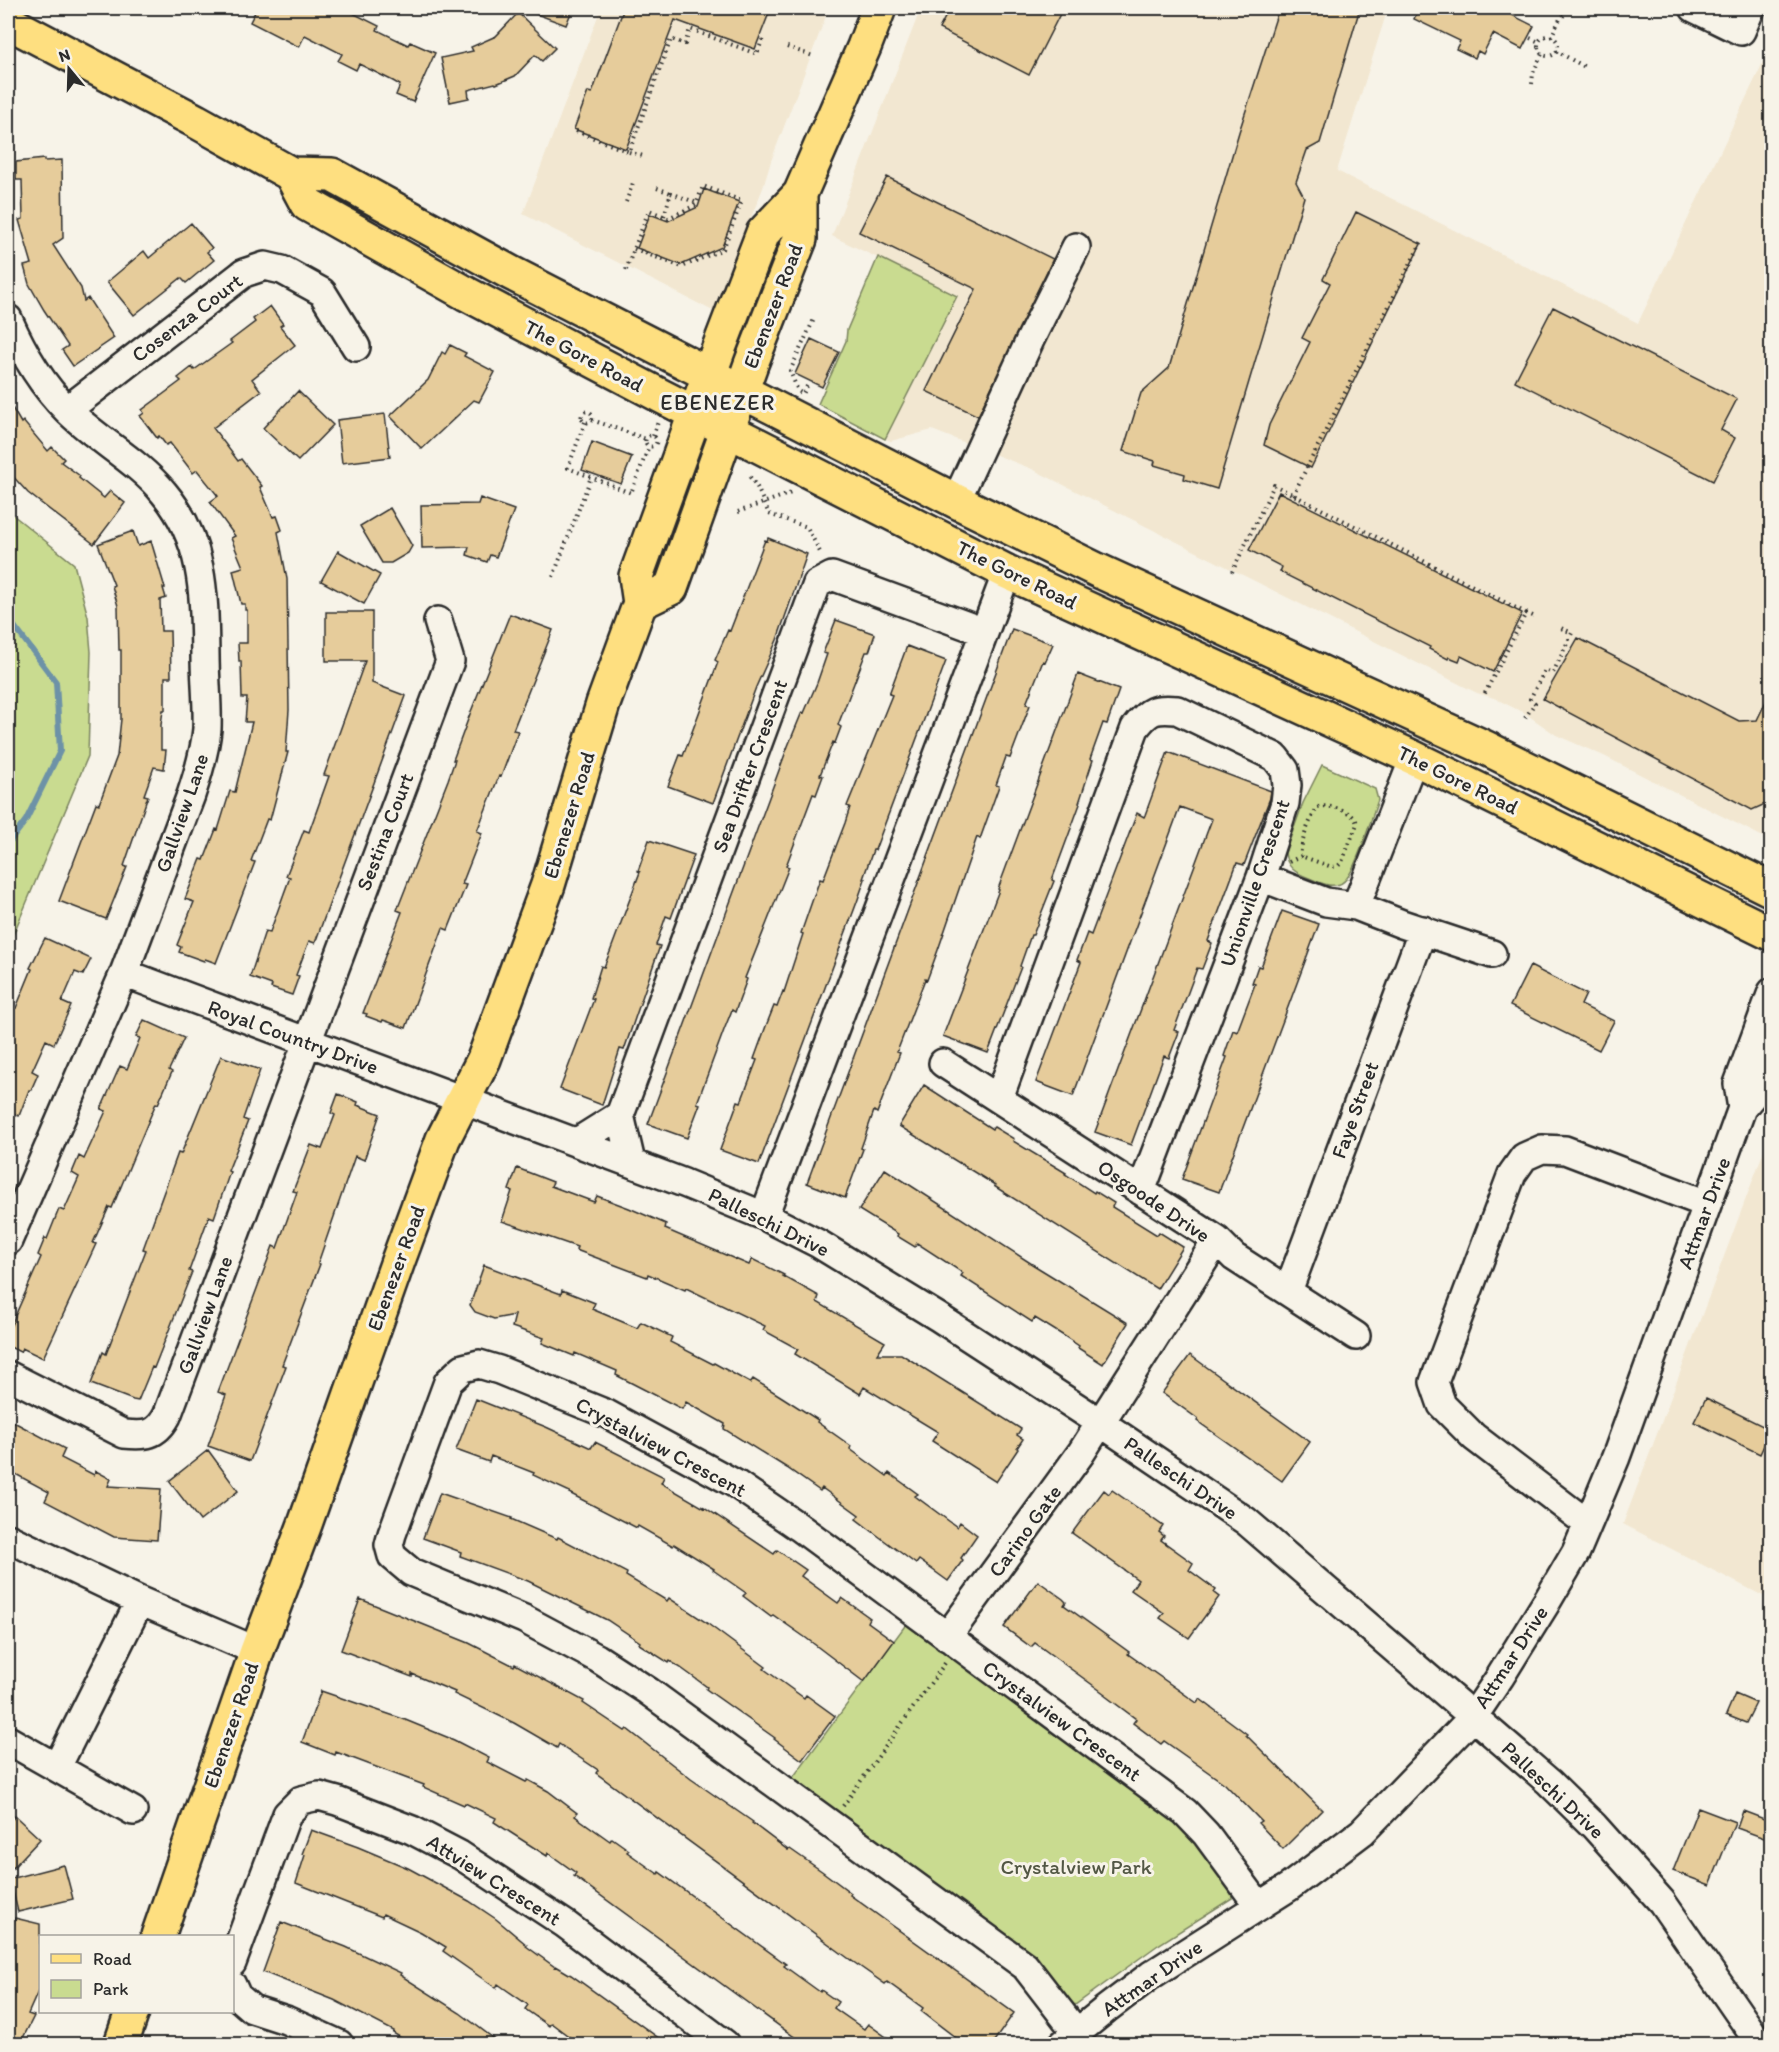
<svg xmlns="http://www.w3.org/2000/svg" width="1779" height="2052" viewBox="0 0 1779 2052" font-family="Itim,sans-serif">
	<rect width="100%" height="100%" fill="#f7f3e8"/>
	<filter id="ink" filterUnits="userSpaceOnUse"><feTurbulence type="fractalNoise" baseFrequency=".0167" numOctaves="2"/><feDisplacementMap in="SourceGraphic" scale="12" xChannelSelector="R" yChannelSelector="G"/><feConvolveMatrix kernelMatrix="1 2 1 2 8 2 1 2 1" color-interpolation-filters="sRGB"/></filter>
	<g filter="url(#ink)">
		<path fill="#f2e7d1" d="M601,8H829L771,161L763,188L713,311L523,214Z
			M921,8H1388L1337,171L1638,323L1771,46V841L1604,756L1556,735L1526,714L1494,698L1477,693L1032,469L932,430L891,441L885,439L957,296L832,236Z
			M1771,1132V1600L1623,1524Z"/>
		<path fill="#c9db90" stroke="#7a835e" stroke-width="1.5" d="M878,257L957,296L885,439L818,404L846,341L847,330Z
			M8,511L74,564L88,617L91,652L88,756L8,947Z
			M1322,765L1375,789L1378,800C1371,819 1358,864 1347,878C1344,882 1340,885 1335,885C1326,887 1317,881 1309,878C1296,873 1287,868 1285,853L1303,803Z
			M907,1623L1183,1826C1196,1842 1230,1878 1232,1898L1158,1945L1075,2005L791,1780Z"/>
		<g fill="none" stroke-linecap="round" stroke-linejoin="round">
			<path stroke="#6d92a7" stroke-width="6" d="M8,618L56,682L60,751L26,820L8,844"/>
		</g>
		<path fill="#e6cc9b" stroke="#2b2b2b" stroke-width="1.5" d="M257,8H343L379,26L377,30L408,45L410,42L435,53L413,102L396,95L400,85L393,81L359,64L356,70L338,61L342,54L305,35L299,47L250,22Z
			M524,8H573L566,25L523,9Z
			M624,8H771L755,49L675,20L626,149L574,129L588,92L592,93Z
			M950,8H1063L1029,75L939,29Z
			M1279,8H1360L1320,143L1307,150L1296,182L1304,197L1217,489L1184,479L1185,474L1154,465L1155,461L1123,451L1141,393L1169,368L1239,132Z
			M1419,8H1498L1534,26L1522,49L1493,34L1483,54L1478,51L1475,58L1456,49L1460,41L1414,19Z
			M518,13L555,48L542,61L535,55L515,76L496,84L495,83L468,90L469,98L450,102L441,58L473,51L471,47L496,36Z
			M44,159V161L62,160L63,238L53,245L81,288L84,301L88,298L114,338L73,366L62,350L68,346L44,310L29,284L24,266L32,264L19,220L23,219L22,180H16V162Z
			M887,177L1053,259L978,416L926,391L976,289L859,232Z
			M704,189L739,202L722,247L681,265L637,248L650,214L668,221L698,207Z
			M1356,212L1421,244L1311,468L1264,445L1269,425L1310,342L1302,338L1330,283L1323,279Z
			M191,223L212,248L207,252L214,260L186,283L181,278L134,315L107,282L144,251L149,258Z
			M270,306L283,324L280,326L295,345L252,379L261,391L213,428L238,461L241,459L262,486L260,487L273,517L277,516L282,530L278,532L287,579L289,710L286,752H288L270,820L267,819L251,861L255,862L216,963L205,959L204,961L179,952L181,947L177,945L194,902L185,899L201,859L204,860L216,829L218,830L230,791L235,792L252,722H245L247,698H242L241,661H239L238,643H247V610H245V604H241L233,570L243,567L231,538L235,536L210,502L218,496L197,470L193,473L170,443L166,445L159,436L157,438L140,416L144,413L142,410L181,381L178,378L192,367L194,370L232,343L230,341L255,322L253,319Z
			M1553,307L1737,399L1721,430L1735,438L1713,481L1515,381Z
			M811,339L839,352L822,387L795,374Z
			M450,345L466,353L464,356L495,372L479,402L474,400L422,449L390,416L428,380L442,352L445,354Z
			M298,391L333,425L298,461L263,428Z
			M8,401L21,423L23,421L48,451L52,447L64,459L61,462L80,476L79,478L104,498L110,491L125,503L94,544L28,493L8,471Z
			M385,414L390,457L342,463L337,420Z
			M592,442L632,457L621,484L582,470Z
			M1279,492L1522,613L1493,672L1461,656L1459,661L1449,657L1448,659L1429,649L1430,647L1280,572L1282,567L1249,550Z
			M480,498L514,510L496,557L490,555L487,562L467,555L469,547L422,548L421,505L478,504Z
			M390,508L412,546L408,553L391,563H382L360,526Z
			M133,531L138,546L151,541L165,588H163L166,598L160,600L161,631H170L171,677H165V710H163L161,725V750H166L164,769L154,767L144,795L148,796L124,866L127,867L106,919L59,901L96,803L99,804L117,756L121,719V650H119L118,606L112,586L114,585L98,544Z
			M768,538L807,554L777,640L756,687L713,803L668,786L680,755L683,756L718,662L715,660L728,630L730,631L765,540L767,541Z
			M338,551L380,575L364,604L321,581Z
			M326,612H372V683L406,696L315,943L309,941L296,975L299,976L292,995L271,988L272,985L250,977L265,931L270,932L290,877L286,876L304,830L309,832L329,776L324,775L365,661H326Z
			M510,614L553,630L513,730L518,731L501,777L499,776L477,831L482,833L462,884L466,885L448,930L443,928L406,1028L383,1020L382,1022L366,1016L367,1014L363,1013L402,912L397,910L448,780L455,760H453L470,714Z
			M836,620L875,634L869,652H866L838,725L841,727L835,743L833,742L820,775L823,776L816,795L813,794L786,866L789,867L745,978L747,979L735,1012L732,1010L724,1030L697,1103L700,1104L687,1138L648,1124L788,746L802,712L804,713L817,683L827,654L823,653Z
			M1012,629L1053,644L1045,662L1043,661L1026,704L1030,705L1010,758L1006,757L996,785L999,786L980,839L977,837L938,950L927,980L925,979L897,1052L900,1053L877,1113L874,1111L861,1148L863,1149L845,1198L807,1183Z
			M1578,638L1739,721L1757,720L1772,689V801L1752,810L1543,699Z
			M907,646L946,661L875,850H873L863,879H865L857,902L759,1164L720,1150L738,1101L741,1102L757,1060L754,1059L766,1026L774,1006L777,1007L783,991L784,992L803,934L801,933L816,890L820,879L823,880L845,823L850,807L847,806L892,695L889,694Z
			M1078,674L1119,690L1107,724L1103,723L1090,759L1093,760L1079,803L1080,804L1052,880L1054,881L1041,914L1033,935H1031L1020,966L1021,967L988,1053L943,1036L999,890L998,889Z
			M1168,752L1271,791L1270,798L1244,865L1237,863L1208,941L1212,943L1202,969L1197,968L1174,1030L1179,1032L1169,1058L1164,1056L1131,1145L1095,1132L1212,819L1180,807L1073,1096L1036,1082L1081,962L1077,960L1087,933L1091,935L1137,813L1144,817L1145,815Z
			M649,840L694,855L671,918L666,916L656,945L660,946L624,1050L620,1049L602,1105L560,1089L594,999L591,998L601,966L604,967L610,952L640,872L638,871Z
			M1282,911L1319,924L1219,1192L1182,1179L1227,1057L1224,1056L1233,1030L1237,1032L1255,984L1252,983L1258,966L1261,967Z
			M45,938L91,959L83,975L75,972L62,1002L71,1006L54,1044L46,1040L32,1071L38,1074L31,1090H29L19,1116L8,1111V1021L14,1007L16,1008L32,969L30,968Z
			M1530,966L1586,994L1581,1005L1614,1021L1599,1050L1510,1006Z
			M144,1020L184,1038L169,1070L172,1072L158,1104L156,1103L112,1208L109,1207L93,1243L96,1244L43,1358L22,1348L20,1352L8,1346V1332L41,1257L38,1255L45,1238L47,1239L59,1209L64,1211L79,1177L72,1173L79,1156L84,1159L106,1111L101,1109L120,1066L127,1069L140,1038L136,1037Z
			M221,1056L260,1070L243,1119L248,1121L228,1171L230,1172L214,1218L209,1216L189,1271L192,1272L154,1368L152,1367L138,1401L133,1400L91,1384L103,1352L106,1354L146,1250L143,1249L178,1153L181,1154Z
			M924,1085L992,1129L994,1127L1014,1139L1013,1141L1066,1173L1065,1174L1094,1193L1095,1191L1114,1203L1112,1207L1157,1235L1159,1232L1183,1247L1157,1289L994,1186L995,1185L899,1126Z
			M338,1094L358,1102L357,1105L380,1114L364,1160L355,1156L318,1263L320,1264L282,1365L286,1366L250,1461L208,1446L226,1395L218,1392L273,1246L277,1248L297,1192L293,1191L311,1145L322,1149L335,1115L331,1113Z
			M517,1168L553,1182L551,1186L594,1202L597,1196L629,1208L666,1224L665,1229L749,1265L752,1259L784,1275L783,1276L819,1296L817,1302L885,1342L877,1354H901L1021,1429L1017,1435L1023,1439L1017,1448L1018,1449L996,1482L932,1441L938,1432L864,1387L860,1394L795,1354L798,1349L763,1330L765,1326L686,1288L685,1290L648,1274L647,1277L576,1250L577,1247L502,1221L512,1191L509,1190Z
			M885,1169L1032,1264L1128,1323L1103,1364L1078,1348L1079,1346L1064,1336L1035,1318L1032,1322L961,1276L963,1273L917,1243L915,1247L897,1236L898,1234L859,1210Z
			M484,1265L561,1294L562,1290L595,1303L592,1309L637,1328L641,1322L672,1337L670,1342L713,1364L714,1363L750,1383L753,1379L782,1397L818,1420L817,1422L851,1446L850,1449L887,1476L889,1473L918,1494L915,1496L957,1527L960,1522L977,1535L961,1558L963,1560L948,1581L919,1560L916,1564L877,1535L856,1519L859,1515L822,1488L820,1491L787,1468L724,1429L725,1424L686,1402L682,1409L616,1375L617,1371L575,1353L574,1356L542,1343L544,1338L512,1327L515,1315L494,1319L475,1312L470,1305Z
			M1190,1355L1310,1442L1282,1481L1197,1421L1198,1419L1162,1393Z
			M1706,1398L1771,1430L1760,1454L1694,1422Z
			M476,1399L546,1427L591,1448L595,1442L664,1477L661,1483L704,1508V1507L774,1554L777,1550L806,1570L801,1576L838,1603L842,1598L870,1618L868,1622L894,1641L864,1682L806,1638L773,1615L771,1617L743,1596L746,1593L713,1570L714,1569L674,1544L673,1546L638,1526L637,1528L569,1493L570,1492L533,1475L534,1473L491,1456L489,1462L456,1450Z
			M8,1419L65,1449L61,1458L94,1475L96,1471L111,1479L108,1486L161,1489L157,1540L114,1537L45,1501L49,1492L8,1470Z
			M208,1450L238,1491L200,1521L169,1481Z
			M1104,1490L1109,1494L1112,1490L1163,1526L1159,1532L1164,1536L1161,1540L1193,1563L1189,1570L1216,1590L1214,1593L1219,1597L1189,1638L1160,1618L1164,1613L1131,1590L1138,1580L1072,1533Z
			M440,1493L512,1518L511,1519L557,1539L558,1537L627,1573L626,1576L667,1601L669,1598L704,1621L766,1667L764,1669L804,1698L806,1695L835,1716L802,1760L774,1739L775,1738L706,1689L707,1687L681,1668L670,1661L669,1663L639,1644L640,1642L607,1620L528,1581L460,1556L461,1552L423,1538Z
			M1038,1581L1063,1599L1066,1602L1064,1605L1129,1652L1128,1654L1197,1703L1200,1699L1247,1734L1246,1735L1322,1810L1283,1849L1258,1823L1261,1821L1225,1784L1164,1741L1161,1744L1133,1723L1136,1719L1104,1695L1105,1694L1035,1643L1031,1647L1004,1627Z
			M360,1599L469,1643L514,1666L515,1664L584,1701L583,1703L625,1731L627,1729L691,1779L753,1822L752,1823L788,1850L790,1849L823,1872L851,1893L850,1895L1014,2013L992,2044H964L921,2011L923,2008L887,1982L885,1984L852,1961L596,1773L598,1770L559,1744L557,1748L514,1723L454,1694L455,1692L412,1674V1677L341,1650Z
			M321,1691L403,1719L454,1740L489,1758L487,1762L526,1782L528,1780L548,1791L577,1813L575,1816L610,1841L612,1838L629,1850L627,1852L658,1874L659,1872L786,1964L784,1966L820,1992L821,1990L838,2002L834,2008L864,2029L868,2024L896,2044H804L574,1876L576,1873L548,1853L547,1856L494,1822L496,1818L465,1803L464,1805L423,1787L424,1785L336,1752L335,1755L302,1742Z
			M1735,1694L1756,1703L1746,1723L1726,1715Z
			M1698,1808L1735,1822L1710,1885L1673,1871Z
			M1743,1811L1772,1822V1841L1737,1828Z
			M15,1816L40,1839L8,1873V1824Z
			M311,1830L358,1847L408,1868L469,1901L496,1919L527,1945L526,1946L555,1967L556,1966L571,1975L667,2044H587L577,2038L575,2041L551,2023L549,2026L525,2009L528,2005L498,1984L496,1988L443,1951L446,1947L421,1932L383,1914L382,1917L296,1883L305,1855L302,1854Z
			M64,1865L73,1899L18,1912L10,1879Z
			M15,1918L40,1924V1987L28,2014L34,2016L20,2044H8V1951Z
			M281,1922L346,1947L401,1973L400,1975L460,2013L501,2044H411L393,2033L394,2031L334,2000L263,1972Z"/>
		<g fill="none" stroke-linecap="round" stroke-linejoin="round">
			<g stroke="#2b2b2b" stroke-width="32">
				<path id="minor" d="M1694,8L1741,31L1751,8
					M8,319C22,351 42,385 67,410C97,440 137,460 164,493C205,542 204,596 205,656C205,680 208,705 207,729C205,752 198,774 191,795L124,973L8,1241
					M67,410L244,273L265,266L282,270L322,292L356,347
					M956,501L1030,340L1076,247
					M1261,877L1326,902L1356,906L1402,924L1492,954
					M1356,906L1414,758
					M124,973L684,1183L764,1216L819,1244L938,1317L1101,1423L1246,1521L1549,1782L1594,1826L1662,1902L1760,2044
					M943,1063L1217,1240L1081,1453L947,1637
					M999,1098L1135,728C1149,710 1154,708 1177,710L1275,757L1285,770L1287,785L1285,803L1261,877L1141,1191
					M1742,1108L1738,1084L1772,992
					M577,1142L620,1115
					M631,1162L620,1115L817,584L832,576L984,632
					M764,1216L1007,572
					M1217,1240L1234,1257L1356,1336
					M1288,1291L1423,930
					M8,1375L124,1434C145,1436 156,1436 167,1416L450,661L438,621
					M1588,1524L1474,1437L1442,1405L1434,1382L1512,1174L1524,1157L1542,1149L1565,1150L1707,1204
					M8,1538L140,1601L257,1651
					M8,1740L133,1811
					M57,1767L140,1601
					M232,1963L287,1814L301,1800L319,1796L337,1801L412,1830L460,1855L565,1924L725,2044
					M232,1985L237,1996L252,2009L286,2020L339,2044
					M1076,2032L1025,1966L648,1691L597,1658L524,1619L411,1572L392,1556L389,1545L392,1534L448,1382L463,1368L479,1364L499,1370L607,1414L736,1484L799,1527L1185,1812L1206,1834L1259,1906
					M1063,2044L1106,2009L1151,1975L1289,1887L1362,1832L1473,1717L1500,1677L1546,1603L1576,1552L1596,1505L1616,1457L1742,1108L1758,1089L1772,1052"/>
			</g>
			<g stroke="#2b2b2b" stroke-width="38">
				<path id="major" d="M8,22L196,121L291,174L332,175L511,273L956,501L1097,570L1486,748L1772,890
					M291,174L307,204L467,294L661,396L1007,572L1414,758L1772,934
					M640,603L671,588L751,364L800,239V194
					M158,1936L257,1651L305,1524L398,1261L443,1139L484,1059L548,885L603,704L640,603L636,576L719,348L763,233L800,194L864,47L879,8
					M121,2044L132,2012"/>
			</g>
			<path stroke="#2b2b2b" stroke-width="4" stroke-dasharray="1.5 4.5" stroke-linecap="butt" d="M1538 46a10 10 0 1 1 20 0a10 10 0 1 1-20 0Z
				M1551,37L1560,19L1568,11
				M1530,38L1539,42
				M787,47L813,56
				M1556,51L1585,67
				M1532,84L1533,73L1542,54
				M576,131L629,152L671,39L685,44L690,29L757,54L763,38
				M629,152L643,156
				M657,188L671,193
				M626,202L634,180
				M664,216L671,193L697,203
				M626,270L649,210L668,218L696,205L703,186L742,201L723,249L682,267L634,249
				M807,386L803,394L798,391L790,371L815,317
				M581.5 417a5.5 5.5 0 1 1 11 0a5.5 5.5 0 1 1-11 0Z
				M592,420L646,439
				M585,422L568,468L631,493L649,446
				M645.5 441a5.5 5.5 0 1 1 11 0a5.5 5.5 0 1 1-11 0Z
				M653,436L658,422
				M750,477L757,487L769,514L807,527L820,552
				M1293,495L1422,241
				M738,512L791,493
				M1232,572L1274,485L1526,613L1483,697
				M553,577L591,477
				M1526,613L1535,617
				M1525,718L1535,703L1530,699L1545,670L1553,673L1572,633L1561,628
				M1289,862L1301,856C1299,845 1311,816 1318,807C1330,804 1355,811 1357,824L1342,862L1338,866L1332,867L1301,856
				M843,1806L945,1663"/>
			<use href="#minor" stroke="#f7f3e8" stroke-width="27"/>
			<use href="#major" stroke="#fedf80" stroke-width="33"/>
		</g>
	</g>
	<g text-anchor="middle" stroke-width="6" stroke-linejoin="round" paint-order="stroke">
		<g font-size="21" fill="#2b2b2b" stroke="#f7f3e8">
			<text transform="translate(773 306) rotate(-69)" y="7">Ebenezer Road</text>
			<text transform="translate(187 318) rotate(-37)" y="7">Cosenza Court</text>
			<text transform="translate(584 356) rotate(28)" y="7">The Gore Road</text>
			<text transform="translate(1017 575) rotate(26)" y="7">The Gore Road</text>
			<text transform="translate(750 766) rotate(-70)" y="7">Sea Drifter Crescent</text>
			<text transform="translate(1458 780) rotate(26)" y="7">The Gore Road</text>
			<text transform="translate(182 813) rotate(-71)" y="7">Gallview Lane</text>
			<text transform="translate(569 815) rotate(-73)" y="7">Ebenezer Road</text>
			<text transform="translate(385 832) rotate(-69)" y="7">Sestina Court</text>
			<text transform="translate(1255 883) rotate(-71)" y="7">Unionville Crescent</text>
			<text transform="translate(293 1037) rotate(20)" y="7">Royal Country Drive</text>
			<text transform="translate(1355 1110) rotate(-70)" y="7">Faye Street</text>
			<text transform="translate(1154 1201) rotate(34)" y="7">Osgoode Drive</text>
			<text transform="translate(1704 1213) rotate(-70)" y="7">Attmar Drive</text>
			<text transform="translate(769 1222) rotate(26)" y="7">Palleschi Drive</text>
			<text transform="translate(396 1268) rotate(-70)" y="7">Ebenezer Road</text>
			<text transform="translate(205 1315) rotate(-70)" y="7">Gallview Lane</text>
			<text transform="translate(661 1447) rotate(28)" y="7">Crystalview Crescent</text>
			<text transform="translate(1181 1478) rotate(34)" y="7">Palleschi Drive</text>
			<text transform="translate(1025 1531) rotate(-54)" y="7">Carino Gate</text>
			<text transform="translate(1511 1657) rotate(-57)" y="7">Attmar Drive</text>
			<text transform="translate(1062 1721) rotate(36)" y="7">Crystalview Crescent</text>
			<text transform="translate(231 1725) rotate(-71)" y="7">Ebenezer Road</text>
			<text transform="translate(1553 1790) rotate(43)" y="7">Palleschi Drive</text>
			<text transform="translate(494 1880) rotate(32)" y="7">Attview Crescent</text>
			<text transform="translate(1152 1978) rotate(-35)" y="7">Attmar Drive</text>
		</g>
		<g font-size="21" fill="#525744" stroke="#f7f3e8">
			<text x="1076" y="1874">Crystalview Park</text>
		</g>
		<g font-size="22" letter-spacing="1.5" fill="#2b2b2b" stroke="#f7f3e8">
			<text x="718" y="410">EBENEZER</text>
		</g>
	</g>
	<rect width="1779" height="2052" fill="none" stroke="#f7f3e8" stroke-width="30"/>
	<rect x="15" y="15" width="1749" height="2022" fill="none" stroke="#2b2b2b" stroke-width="2" filter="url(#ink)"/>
	<rect x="39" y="1935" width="195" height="78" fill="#f7f3e8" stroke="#a5a39c" stroke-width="1.5"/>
	<rect x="51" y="1954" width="30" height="9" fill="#fedf80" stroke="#a5a39c" stroke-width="1.5"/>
	<text x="93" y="1965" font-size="18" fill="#2b2b2b">Road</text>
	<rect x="51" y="1980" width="30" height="18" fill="#c9db90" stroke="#a5a39c" stroke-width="1.5"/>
	<text x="93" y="1995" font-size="18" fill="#2b2b2b">Park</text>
	<g transform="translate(69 69) rotate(341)" stroke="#f7f3e8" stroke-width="4.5" paint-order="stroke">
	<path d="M0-4.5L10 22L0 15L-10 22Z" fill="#2b2b2b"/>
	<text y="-9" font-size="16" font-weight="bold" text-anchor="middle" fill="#2b2b2b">N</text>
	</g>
</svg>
